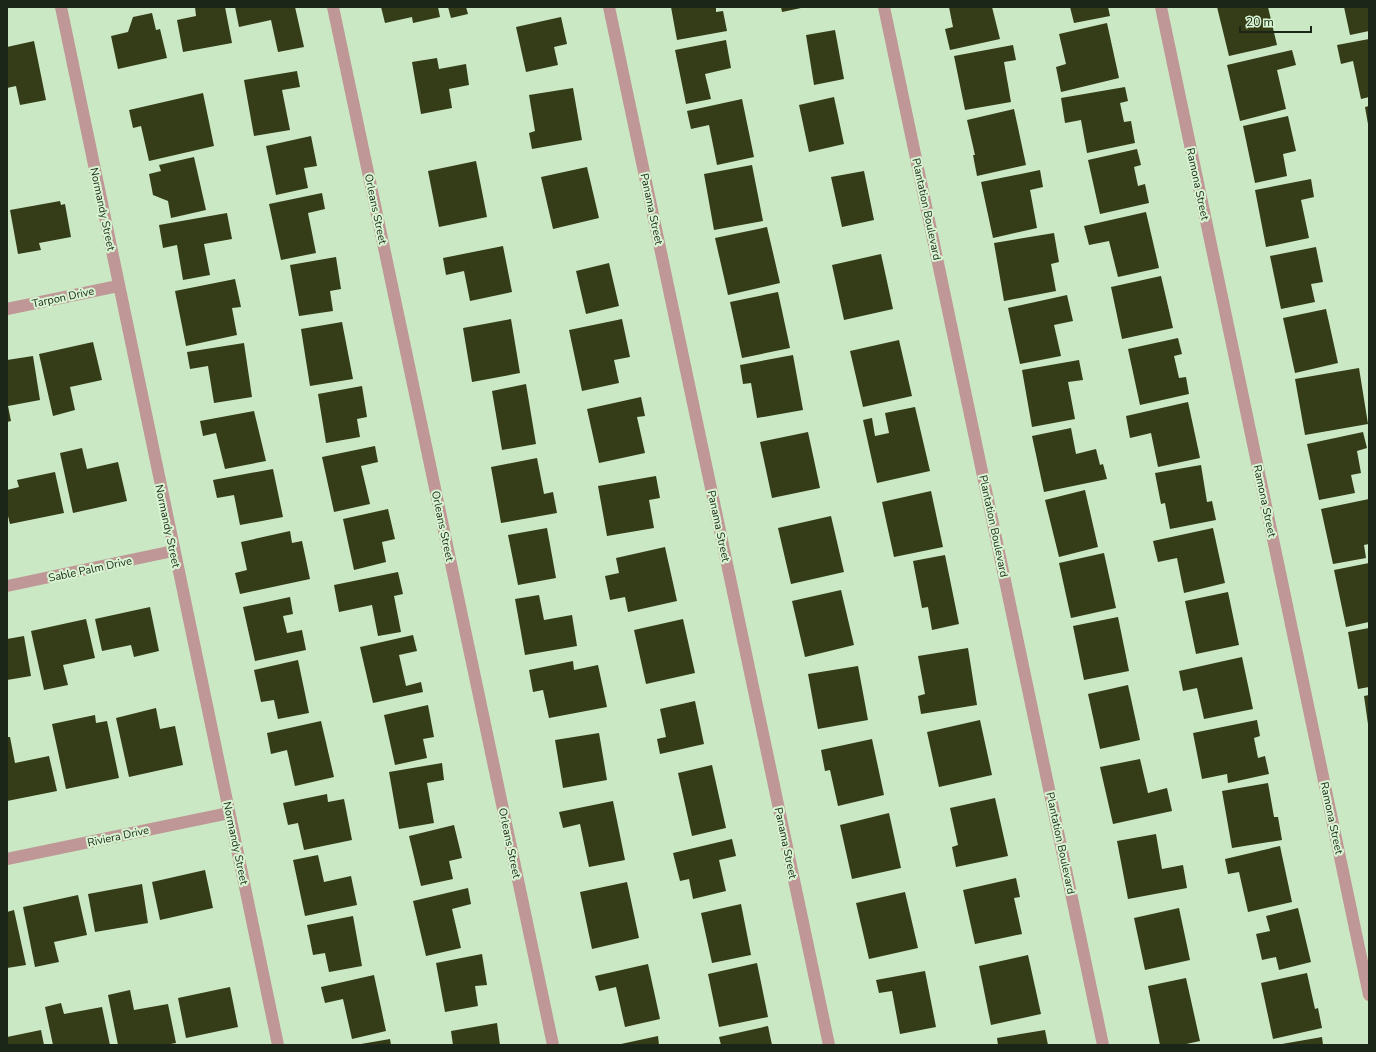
<svg xmlns="http://www.w3.org/2000/svg" width="1376" height="1052" viewBox="0 0 1376 1052" font-family="'Nunito Sans',sans-serif">
	<rect width="100%" height="100%" fill="#cbe8c4"/>
	<path fill="#343c18" d="M195,7H225L232,43L183,52L177,20L196,16Z
		M235,7H295L304,47L278,52L271,20L239,27Z
		M381,7H438L440,17L413,23L412,17L385,23Z
		M448,7H466L468,14L451,18Z
		M671,7H716V12L723,11L727,31L677,40Z
		M781,7H801V8L782,12Z
		M949,7H992L1000,39L950,50L945,29L953,27Z
		M1070,7H1108L1110,16L1074,23Z
		M1217,7H1268L1277,45L1229,56Z
		M1344,7H1369V31L1350,35Z
		M152,13L156,30L160,29L167,58L118,69L111,36L128,32L133,17Z
		M561,17L567,44L554,47L558,65L526,72L516,27Z
		M1107,23L1119,78L1061,92L1056,67L1066,64L1059,34Z
		M835,30L844,79L814,85L806,35Z
		M1369,39V97L1361,99L1353,61L1341,64L1337,45Z
		M726,40L731,68L705,74L711,99L686,104L675,50Z
		M34,41L46,100L20,105L16,86L7,88V47Z
		M1013,45L1016,60L1004,62L1011,102L965,110L954,56Z
		M1292,50L1296,65L1277,70L1286,109L1240,121L1227,65Z
		M437,58L439,69L466,64L469,85L449,89L452,108L421,114L412,62Z
		M297,71L300,87L282,90L290,130L254,136L244,80Z
		M1125,87L1128,101L1120,103L1124,122L1131,121L1135,143L1087,153L1081,120L1065,123L1061,98Z
		M573,88L582,140L532,149L529,133L535,131L529,95Z
		M203,93L214,146L149,161L141,126L133,128L129,110Z
		M834,97L844,144L809,152L799,105Z
		M742,99L754,157L717,165L709,125L691,129L687,111Z
		M1369,106V124H1368L1365,107Z
		M1014,109L1026,165L977,176L973,155H975L967,120Z
		M1288,116L1296,151L1283,154L1287,176L1255,183L1243,126Z
		M311,136L317,166L304,168L308,188L276,195L266,146Z
		M1137,149L1141,165L1134,167L1138,186L1145,184L1149,203L1100,214L1088,160Z
		M194,157L206,210L171,218L168,201L153,195L149,174L161,171L159,165Z
		M476,161L487,217L439,227L428,171Z
		M752,165L763,221L714,230L704,174Z
		M587,167L599,218L553,229L541,177Z
		M1040,170L1043,187L1030,190L1037,228L993,238L981,182Z
		M864,171L874,220L842,227L831,177Z
		M1311,179L1314,197L1301,200L1309,238L1266,247L1255,190Z
		M322,193L325,209L308,213L316,253L281,260L269,204Z
		M60,201L61,205L65,204L71,237L39,243L41,250L18,254L10,210Z
		M1146,212L1159,268L1118,277L1109,241L1089,245L1084,226Z
		M227,213L232,239L204,244L210,275L183,280L177,245L163,248L159,225Z
		M767,227L780,283L728,295L715,238Z
		M1054,233L1059,262L1051,264L1056,291L1004,301L994,243Z
		M503,246L512,292L470,301L464,271L446,275L443,258Z
		M1316,247L1323,282L1311,284L1315,302L1281,309L1270,256Z
		M881,254L893,309L844,320L832,265Z
		M336,257L341,289L330,291L333,311L299,316L290,265Z
		M609,263L619,306L586,314L576,271Z
		M1161,276L1173,328L1122,339L1111,287Z
		M235,279L241,307L232,308L237,335L186,346L175,291Z
		M778,292L790,348L742,358L730,302Z
		M1067,295L1073,321L1054,325L1061,356L1020,364L1008,308Z
		M1326,309L1338,363L1295,373L1283,318Z
		M511,319L520,373L472,382L463,328Z
		M622,319L630,357L614,360L619,383L582,391L569,330Z
		M342,322L353,379L310,386L301,329Z
		M1178,338L1182,354L1174,356L1179,378L1186,377L1189,394L1140,405L1128,349Z
		M899,340L912,396L863,407L850,351Z
		M93,342L102,380L70,387L75,410L53,416L39,354Z
		M244,343L252,397L214,403L208,366L190,369L187,352Z
		M793,355L803,410L757,418L751,383L743,384L740,365Z
		M33,356L40,400L8,406L11,421L7,422V360Z
		M1079,360L1083,380L1068,382L1075,419L1032,427L1022,370Z
		M1359,368L1368,424L1305,435L1295,379Z
		M526,384L536,444L502,450L492,391Z
		M362,386L367,417L357,419L360,437L326,443L318,394Z
		M641,397L645,416L637,417L645,453L599,463L587,409Z
		M1188,402L1200,458L1158,467L1151,433L1130,438L1126,416Z
		M915,407L930,471L877,483L863,420L872,418L875,436L889,433L885,413Z
		M254,411L266,461L225,469L216,433L203,436L200,421Z
		M1071,428L1076,454L1096,449L1100,465L1103,464L1107,479L1044,492L1032,436Z
		M808,432L820,488L772,498L760,442Z
		M1363,432L1367,448L1357,451L1361,473L1351,475L1355,493L1319,500L1307,444Z
		M375,446L378,462L361,466L370,504L334,512L322,457Z
		M82,448L87,469L118,462L127,501L73,513L60,453Z
		M537,458L544,494L553,492L557,513L501,523L491,467Z
		M1201,465L1207,502L1212,501L1216,520L1170,529L1165,503L1161,504L1155,473Z
		M273,469L283,517L240,525L234,495L217,498L213,480Z
		M55,472L64,513L10,524L7,512V490L19,487L17,480Z
		M656,476L660,498L649,500L654,528L607,536L598,486Z
		M1085,490L1098,547L1059,557L1045,500Z
		M931,491L943,547L894,557L882,502Z
		M1369,499V544L1364,545L1366,558L1333,564L1321,509Z
		M388,509L395,539L382,542L386,562L354,570L343,519Z
		M831,516L844,572L791,584L778,528Z
		M547,528L556,578L518,585L508,535Z
		M1213,528L1225,583L1184,593L1177,558L1158,562L1153,541Z
		M290,531L292,543L302,541L310,579L240,594L235,573L247,570L241,542Z
		M665,547L677,601L628,612L625,597L610,600L605,576L619,573L616,558Z
		M1104,553L1116,608L1071,618L1059,563Z
		M945,555L959,624L932,630L928,607L922,608L913,561Z
		M1369,563V622L1346,627L1334,570Z
		M398,572L403,594L394,596L401,632L378,636L372,605L339,612L334,585Z
		M841,590L854,645L805,657L792,601Z
		M1228,592L1239,645L1196,654L1185,601Z
		M539,595L544,620L572,615L577,646L525,655L515,599Z
		M290,597L293,614L283,616L287,633L302,630L306,650L255,661L243,607Z
		M150,607L159,651L134,657L131,645L102,651L95,619Z
		M1118,617L1129,671L1084,680L1073,626Z
		M86,619L95,658L63,665L68,685L44,690L31,631Z
		M683,619L695,673L646,684L634,630Z
		M1369,628V687L1358,689L1348,632Z
		M413,635L417,651L399,655L406,686L421,682L423,692L373,703L360,647Z
		M24,636L31,676L7,680V639Z
		M968,648L977,705L921,714L918,696L925,694L918,656Z
		M1242,657L1253,709L1204,719L1197,688L1183,691L1179,671Z
		M298,660L309,713L278,719L274,700L261,702L254,670Z
		M573,661L574,670L598,665L607,707L549,718L543,690L533,692L529,670Z
		M858,666L868,720L818,729L808,674Z
		M1128,685L1140,740L1100,749L1088,694Z
		M1369,695V724H1368L1364,696Z
		M695,701L704,744L660,754L657,739L666,737L660,709Z
		M428,705L434,737L423,739L427,758L395,765L384,715Z
		M156,708L160,729L175,726L183,765L129,777L116,718Z
		M95,715L96,723L107,721L119,778L66,789L52,724Z
		M980,720L992,775L939,787L927,732Z
		M1257,720L1260,736L1254,738L1258,758L1265,756L1269,774L1228,783L1227,774L1202,779L1193,733Z
		M321,721L334,777L295,786L287,750L271,754L267,733Z
		M599,733L607,780L563,788L555,740Z
		M7,737H10L15,763L49,756L57,791L7,801Z
		M872,739L884,795L838,806L830,770L825,771L821,750Z
		M1140,759L1148,793L1167,788L1172,811L1113,824L1100,767Z
		M442,763L444,780L427,783L434,823L399,829L389,772Z
		M712,765L726,828L692,836L678,773Z
		M1268,783L1274,817H1278L1282,840L1232,848L1222,791Z
		M327,794L328,802L344,799L352,840L304,850L298,823L288,825L283,803Z
		M995,798L1008,856L956,867L952,847L958,845L950,808Z
		M613,801L625,860L589,867L580,824L563,828L559,812Z
		M889,813L901,868L852,879L840,825Z
		M454,825L462,858L449,861L453,879L421,886L409,836Z
		M1156,834L1162,869L1183,865L1187,888L1128,899L1117,841Z
		M732,839L736,856L719,860L726,891L693,899L689,879L680,881L673,853Z
		M1280,846L1292,902L1248,912L1239,872L1228,874L1225,859Z
		M318,855L324,882L351,876L357,905L305,916L293,860Z
		M205,870L213,908L160,920L152,882Z
		M1016,878L1020,897L1014,898L1022,934L975,944L963,890Z
		M627,882L639,938L592,949L580,892Z
		M142,884L148,923L95,932L88,894Z
		M468,888L471,904L452,909L461,948L426,956L413,901Z
		M905,892L918,948L869,959L856,903Z
		M78,895L87,935L54,942L59,962L35,967L23,907Z
		M741,904L751,955L712,963L701,913Z
		M1179,908L1190,960L1145,970L1134,918Z
		M1298,908L1311,962L1279,970L1276,957L1262,960L1256,934L1270,931L1266,916Z
		M14,910L26,965L7,968V912Z
		M353,916L362,966L329,972L325,953L313,955L307,925Z
		M482,954L487,985L475,986L478,1006L445,1012L436,963Z
		M1028,955L1041,1014L991,1025L979,966Z
		M757,963L768,1017L719,1027L708,974Z
		M648,964L660,1019L625,1027L616,987L599,991L595,976Z
		M925,971L936,1027L900,1034L892,991L879,993L876,980Z
		M1307,973L1315,1009L1318,1008L1322,1028L1273,1039L1261,983Z
		M374,975L386,1031L352,1039L343,999L325,1003L321,987Z
		M1186,978L1200,1041L1182,1045H1160L1148,986Z
		M230,987L238,1027L186,1038L178,998Z
		M130,990L134,1010L168,1004L176,1043L165,1045H118L108,995Z
		M61,1003L64,1014L102,1007L110,1045H53L45,1007Z
		M497,1023L500,1045H453L451,1031Z
		M768,1026L772,1045H721L719,1037Z
		M41,1030L44,1045H7V1037Z
		M1045,1030L1048,1045H998L997,1038Z
		M658,1036L659,1045H621V1044Z
		M1322,1037L1323,1045H1282V1044Z
		M390,1039L391,1045H361V1044Z"/>
	<g fill="none" stroke-linecap="round" stroke-linejoin="round">
		<path stroke="#bf9796" stroke-width="12" d="M61,7L278,1045
			M333,7L553,1045
			M609,7L829,1045
			M884,7L1103,1045
			M1161,7L1369,995
			M7,309L118,286
			M7,586L173,551
			M7,859L229,813"/>
	</g>
	<g text-anchor="middle" stroke-width="4" stroke-linejoin="round" paint-order="stroke">
		<g font-size="11" fill="#1b2518" stroke="#d8f5d1">
			<text transform="translate(1198 184) rotate(78)" y="4">Ramona Street</text>
			<text transform="translate(103 209) rotate(78)" y="4">Normandy Street</text>
			<text transform="translate(376 209) rotate(78)" y="4">Orleans Street</text>
			<text transform="translate(652 209) rotate(78)" y="4">Panama Street</text>
			<text transform="translate(927 209) rotate(78)" y="4">Plantation Boulevard</text>
			<text transform="translate(63 297) rotate(-12)" y="4">Tarpon Drive</text>
			<text transform="translate(1265 501) rotate(78)" y="4">Ramona Street</text>
			<text transform="translate(168 526) rotate(78)" y="4">Normandy Street</text>
			<text transform="translate(443 526) rotate(78)" y="4">Orleans Street</text>
			<text transform="translate(719 526) rotate(78)" y="4">Panama Street</text>
			<text transform="translate(994 526) rotate(78)" y="4">Plantation Boulevard</text>
			<text transform="translate(90 569) rotate(-12)" y="4">Sable Palm Drive</text>
			<text transform="translate(1332 818) rotate(78)" y="4">Ramona Street</text>
			<text transform="translate(118 836) rotate(-12)" y="4">Riviera Drive</text>
			<text transform="translate(236 843) rotate(78)" y="4">Normandy Street</text>
			<text transform="translate(510 843) rotate(78)" y="4">Orleans Street</text>
			<text transform="translate(786 843) rotate(78)" y="4">Panama Street</text>
			<text transform="translate(1061 843) rotate(78)" y="4">Plantation Boulevard</text>
		</g>
	</g>
	<rect width="1376" height="1052" fill="none" stroke="#1b2518" stroke-width="16"/>
	<path d="M1240 26v6h71v-6" fill="none" stroke="#1b2518" stroke-width="2"/>
	<text x="1246" y="26" font-size="12" fill="#1b2518" stroke="#d8f5d1" stroke-width="3" paint-order="stroke">20 m</text>
</svg>
